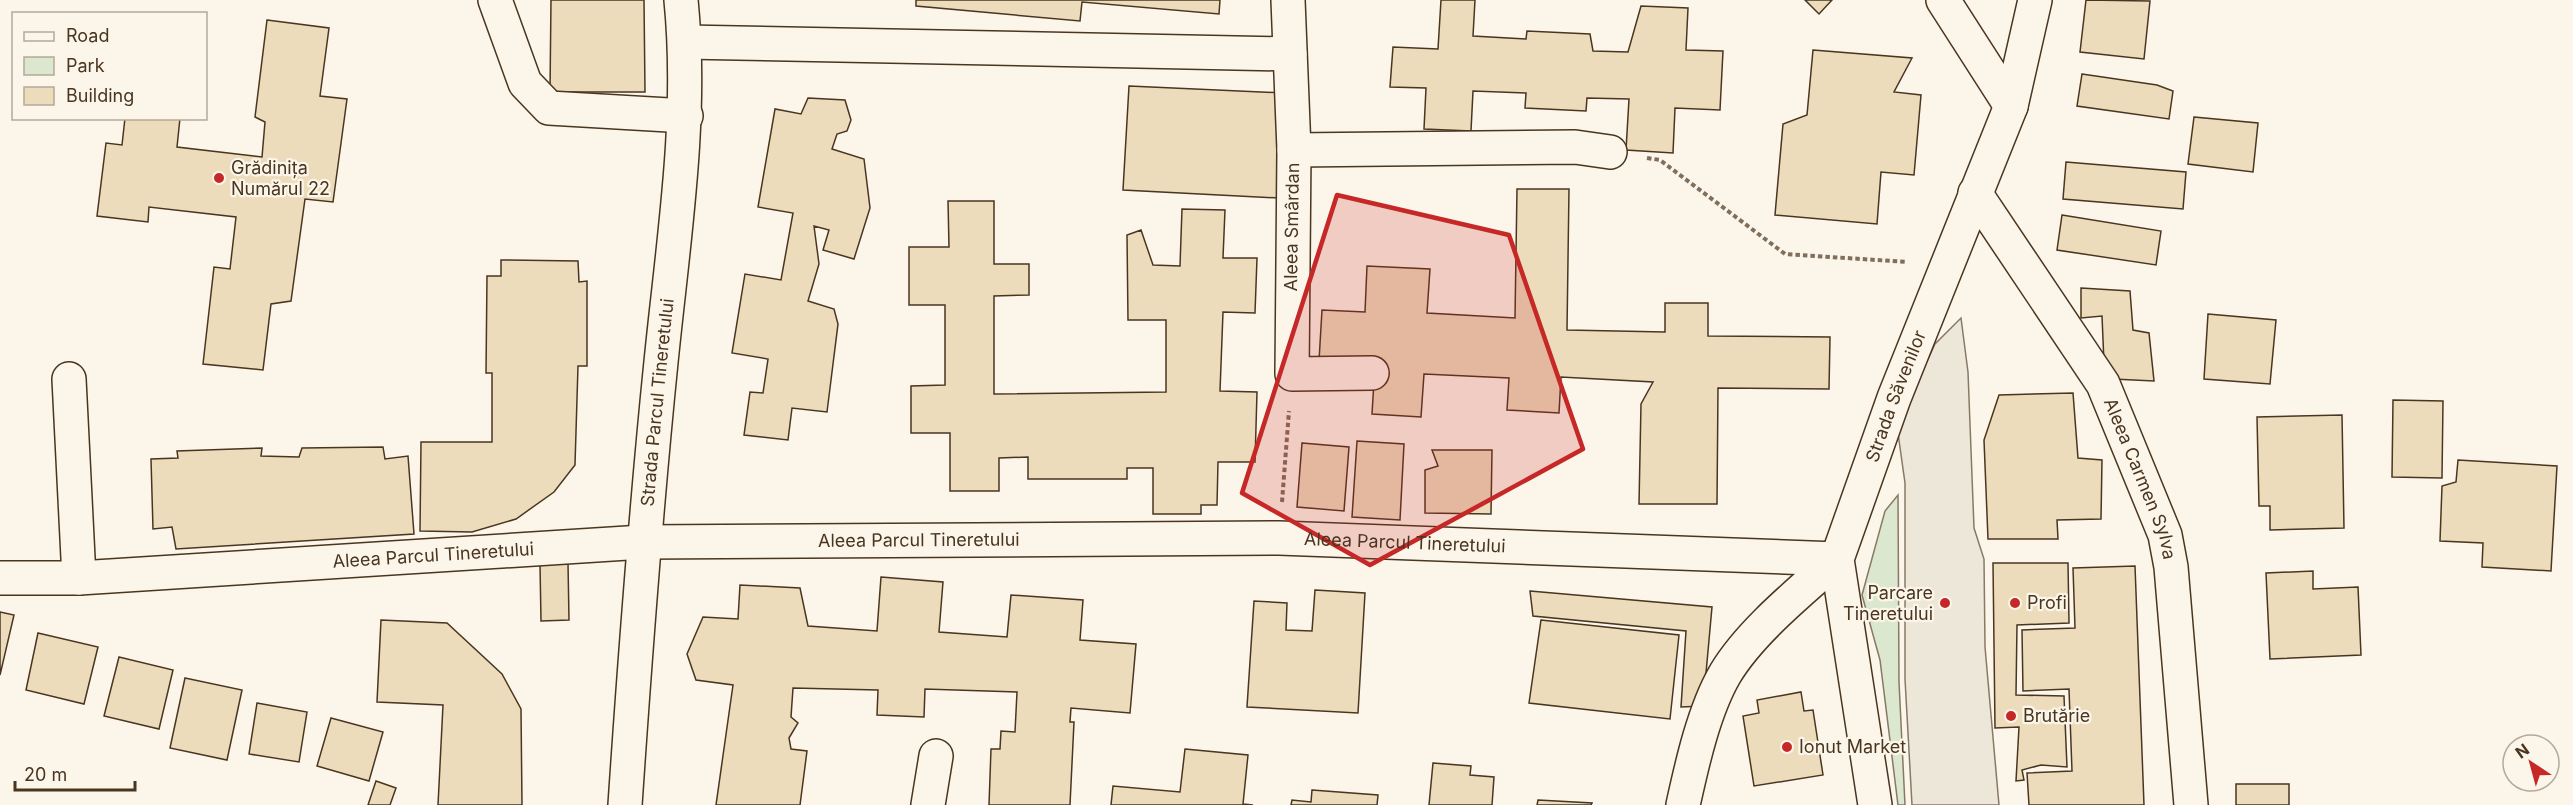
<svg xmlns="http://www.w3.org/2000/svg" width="2573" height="805" viewBox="0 0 2573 805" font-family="Inter,sans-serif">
	<rect width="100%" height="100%" fill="#fbf6e9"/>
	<path fill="#dce7d0" stroke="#887966" stroke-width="1.5" d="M1898,495L1899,682L1905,805H1898L1880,660L1862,595L1885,511Z"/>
	<path fill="#ede7d9" stroke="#887966" stroke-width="1.5" d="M1961,318L1968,372L1974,528L1984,559L1985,647L1999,805H1912L1905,679V483L1897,426L1935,344Z"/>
	<path fill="#ecdcbc" stroke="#4a3520" stroke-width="1.5" d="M551,0H644L645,92H550Z
		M916,0H1220L1219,14L1082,2L1080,21L916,6Z
		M1441,0H1475L1473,36L1526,39L1527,31L1590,34L1593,51L1628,52L1641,6L1688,8L1686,50L1723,51L1720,110L1675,108L1673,153L1626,150L1629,99L1587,98L1586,111L1525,108L1526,93L1473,91L1471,131L1424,129L1426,88L1390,87L1393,47L1438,49Z
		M1805,0H1832L1819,14Z
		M2086,0L2150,1L2144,59L2080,52Z
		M267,20L329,28L320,96L347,99L333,202L305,199L291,301L271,304L263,370L203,364L214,267L230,269L236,217L149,207L148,222L97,216L106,143L122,145L125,118H180L177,147L262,157L265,122L255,117Z
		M1813,50L1912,58L1894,92L1921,95L1914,175L1881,172L1877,224L1775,215L1783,124L1807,115Z
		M2082,74L2157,85L2173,91L2169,119L2077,106Z
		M1129,86L1285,93L1279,198L1123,190Z
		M808,98L845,100L851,120L847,131L837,134L832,149L864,159L870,208L854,259L823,250L829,230L814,226L819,264L808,301L834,309L838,324L827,412L792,408L788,440L744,435L750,392L763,393L768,359L732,353L745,274L781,280L793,213L758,207L775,109L801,114Z
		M2194,117L2258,123L2253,172L2188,164Z
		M2066,162L2186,172L2183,209L2063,199Z
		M1517,189H1569L1567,330L1665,332V303H1708V336L1830,337L1829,389L1718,388L1717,504H1639L1641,404L1653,382L1561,377L1559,413L1507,410L1509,378L1424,374L1421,417L1372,414L1375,364L1319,361L1322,310L1365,312L1367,266L1430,269L1427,313L1515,318Z
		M948,201H994V264H1029V295L994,296V394L1166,392V320H1128L1127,235L1141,230L1153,265L1180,266L1182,209L1225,210L1223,258H1257L1255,313L1223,312L1220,391L1257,392L1255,462H1218L1217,505H1201V514H1153V468H1127V479H1028V457L999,458V491H950V433H911V386L945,385V305H909V247H949Z
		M2062,215L2161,231L2156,265L2057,250Z
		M501,260L578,261L579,282L587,281V366H578L575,465L554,492L516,519L472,532L420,531L421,442H492V373H486L487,276H501Z
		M2081,288L2130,291L2133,330L2149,333L2154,381L2113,379L2104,363L2102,316L2081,318Z
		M2208,314L2276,320L2270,384L2204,379Z
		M2073,393L2078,458L2102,460L2101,519L2057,520L2058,539H1988L1984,440L1999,395Z
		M2393,400L2443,401L2442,478L2392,477Z
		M2342,415L2344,528L2270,530V506H2259L2257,417Z
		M1357,441L1404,444L1400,520L1352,517Z
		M1302,443L1349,447L1344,511L1297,507Z
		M383,447L385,459L408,456L414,534L176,549L172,527L153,529L151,459L178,458L177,451L262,448L261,456L299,457L302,448Z
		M1432,450H1492L1491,514L1425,513V470L1438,466Z
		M2458,460L2557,466L2551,571L2482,567L2483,543L2440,541L2442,486L2456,482Z
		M568,563L569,620L541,621L540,564Z
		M1993,563H2068L2069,623L2017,625L2016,695L2064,696L2067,767L2041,765L2022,770L2024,780L2016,781L2019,727L1995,728Z
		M2135,566L2144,805H2029L2027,773L2072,771L2069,689L2023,691L2022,630L2075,628L2073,568Z
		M2313,571V589L2358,587L2361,655L2270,659L2266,573Z
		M881,577L943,582L939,632L1007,637L1011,595L1083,600L1080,640L1136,644L1130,713L1071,708L1070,722H1074L1070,805H989L991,749H1000L1001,731L1015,732L1017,692L925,689L924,717L877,715L878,690L793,688L791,717L798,723L789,738L791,749L807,751L800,805H716L733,685L696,680L687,654L703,617L738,619L740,585L800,588L808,626L877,631Z
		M1315,590L1365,593L1358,713L1247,707L1254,601L1287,603L1286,630L1312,631Z
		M1530,591L1712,607L1703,706L1681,707L1686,631L1533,616Z
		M0,612L14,615L0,675Z
		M381,620L447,623L502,674L521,709L522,805H438L443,705L377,702Z
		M1541,620L1679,635L1670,719L1529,703Z
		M38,633L98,647L84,704L26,690Z
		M119,657L173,670L159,729L104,716Z
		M185,678L242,690L227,760L170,748Z
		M1801,692L1804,711L1813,710L1823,775L1754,786L1743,716L1759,713L1757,700Z
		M257,703L307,712L299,762L249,754Z
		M331,718L383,732L369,781L317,766Z
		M1185,749L1248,755L1243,804L1253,805H1111L1113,786L1180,792Z
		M1433,763L1471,766L1470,775L1494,777L1492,805H1429Z
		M376,781L396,788L390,805H368Z
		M2236,784H2289V805H2236Z
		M1312,790L1378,795L1377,805H1291L1292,800L1311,802Z
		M1538,800L1592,803L1591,805H1537Z"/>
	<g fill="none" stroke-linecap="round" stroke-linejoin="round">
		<g stroke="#4a3520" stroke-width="36">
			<g id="minor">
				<path d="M495,0L525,83L549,108L686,116"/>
				<path d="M1288,0L1294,150L1292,374L1372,373"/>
				<path d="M1943,0L2011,106"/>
				<path d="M685,42L1290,54"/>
				<path d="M1294,150L1575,147L1610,152"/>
				<path id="s1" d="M1975,193L2103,384L2165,535L2171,567L2191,805"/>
				<path d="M69,379L79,578"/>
				<path id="s2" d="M0,578H79L643,542L1279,538L1837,559"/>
				<path id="s3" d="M625,805C635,657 646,509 661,362C673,242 693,120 681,0"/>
				<path d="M928,805L936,756"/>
				<path d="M1683,805C1692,764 1704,710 1725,674C1750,632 1801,591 1837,559"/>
				<path id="s4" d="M1875,805L1837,559L1894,398L2011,106L2035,0"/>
			</g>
		</g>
		<path stroke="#7f6f5c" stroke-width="4" stroke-dasharray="4.5 3" stroke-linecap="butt" d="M1647,158L1660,160L1785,254L1907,262
			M1282,502L1289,411"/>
		<use href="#minor" stroke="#fbf6e9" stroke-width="33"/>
	</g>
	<path fill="#c62828" fill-opacity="0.2" stroke="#c62828" stroke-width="4.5" stroke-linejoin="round" d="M1337,195L1509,235L1583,449L1370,565L1242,493Z"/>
	<g fill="#c62828" stroke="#fbf6e9" stroke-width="2">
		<circle cx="219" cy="178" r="6"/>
		<circle cx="1945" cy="603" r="6"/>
		<circle cx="2015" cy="603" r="6"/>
		<circle cx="2011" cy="716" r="6"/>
		<circle cx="1787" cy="747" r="6"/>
	</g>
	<g text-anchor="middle" stroke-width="4.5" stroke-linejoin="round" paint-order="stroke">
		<g font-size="18" fill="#4a3520" stroke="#fbf6e9" text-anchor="start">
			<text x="231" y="174">Grădinița<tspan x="231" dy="21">Numărul 22</tspan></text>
			<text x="1933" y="599" text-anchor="end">Parcare<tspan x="1933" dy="21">Tineretului</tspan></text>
			<text x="2027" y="609">Profi</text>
			<text x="2023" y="722">Brutărie</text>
			<text x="1799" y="753">Ionut Market</text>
		</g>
		<g font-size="18" fill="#4a3520" stroke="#fbf6e9">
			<text transform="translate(1292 227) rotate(-89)" y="6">Aleea Smârdan</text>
			<text dy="6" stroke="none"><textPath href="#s4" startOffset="422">Strada Săvenilor</textPath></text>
			<text dy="6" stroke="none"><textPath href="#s3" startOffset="404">Strada Parcul Tineretului</textPath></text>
			<text dy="6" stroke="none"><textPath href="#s1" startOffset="332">Aleea Carmen Sylva</textPath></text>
			<text dy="6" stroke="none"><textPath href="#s2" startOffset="920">Aleea Parcul Tineretului</textPath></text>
			<text dy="6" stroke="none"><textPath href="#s2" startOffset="1406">Aleea Parcul Tineretului</textPath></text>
			<text dy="6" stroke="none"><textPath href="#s2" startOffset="434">Aleea Parcul Tineretului</textPath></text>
		</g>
	</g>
	<rect x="12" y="12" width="195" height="108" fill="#fbf6e9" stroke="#b4a999" stroke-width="1.5"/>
	<rect x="24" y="32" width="30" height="9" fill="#fbf6e9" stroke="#b4a999" stroke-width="1.5"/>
	<text x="66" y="42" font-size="18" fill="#4a3520">Road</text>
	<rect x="24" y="57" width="30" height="18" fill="#dce7d0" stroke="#b4a999" stroke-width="1.5"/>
	<text x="66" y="72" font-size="18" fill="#4a3520">Park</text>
	<rect x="24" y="87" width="30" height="18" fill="#ecdcbc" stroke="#b4a999" stroke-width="1.5"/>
	<text x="66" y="102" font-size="18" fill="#4a3520">Building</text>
	<g transform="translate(2531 763) rotate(324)"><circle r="28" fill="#fbf6e9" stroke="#b4a999" stroke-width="1.5"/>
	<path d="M0-4.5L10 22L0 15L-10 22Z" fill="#c62828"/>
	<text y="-9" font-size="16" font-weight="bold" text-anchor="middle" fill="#4a3520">N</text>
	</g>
	<path d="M15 781v9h120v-9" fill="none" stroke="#4a3520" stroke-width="3"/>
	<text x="24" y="781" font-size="18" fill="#4a3520" stroke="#fbf6e9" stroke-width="4.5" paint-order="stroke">20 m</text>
</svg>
